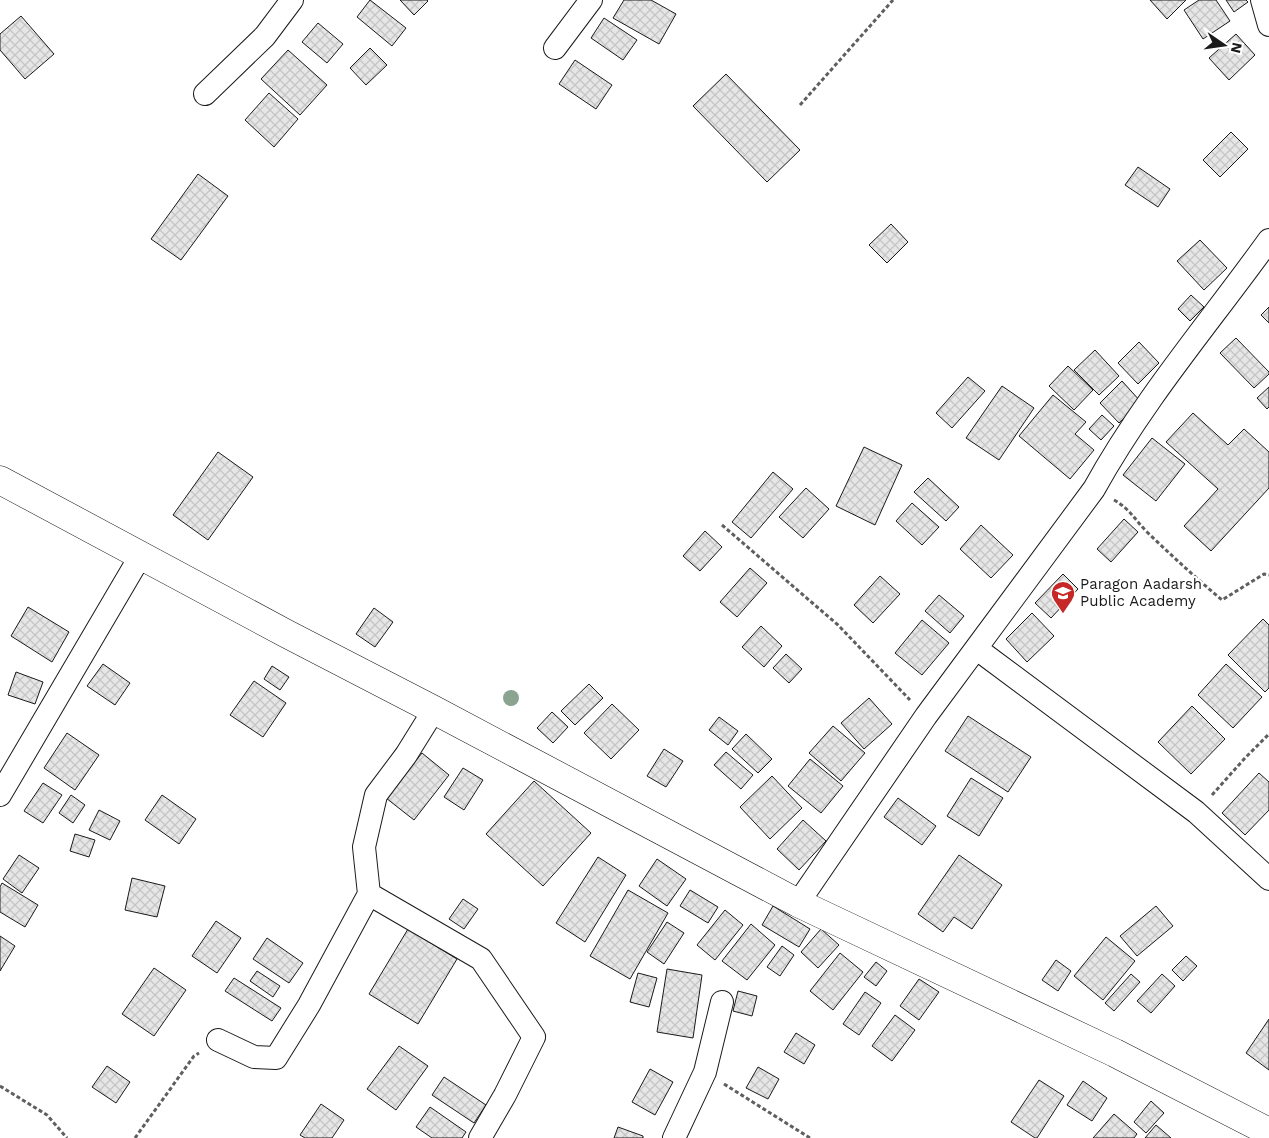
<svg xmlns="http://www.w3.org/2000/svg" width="1269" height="1138" viewBox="0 0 1269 1138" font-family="'Work Sans',sans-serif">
	<defs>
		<pattern id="building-cross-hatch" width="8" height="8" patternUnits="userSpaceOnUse" patternTransform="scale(1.25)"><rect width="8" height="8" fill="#e6e6e6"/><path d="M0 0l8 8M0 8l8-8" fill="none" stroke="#c5c5c5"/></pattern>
	</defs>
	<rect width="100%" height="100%" fill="#fff"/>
	<path fill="url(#building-cross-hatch)" stroke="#1a1a1a" d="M370,0L406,28L392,46L357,17Z
		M400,0H427L428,1L414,15Z
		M624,0H651L676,14L659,44L613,18Z
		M1150,0H1186L1167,19Z
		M1199,0H1216L1230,21L1203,39L1184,10Z
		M1226,0H1246L1248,2L1234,12Z
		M21,16L54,54L25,79L0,50V34Z
		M604,18L637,40L623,60L591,38Z
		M318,23L343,44L327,63L302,42Z
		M1236,34L1255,55L1229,80L1209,58Z
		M370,48L387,65L366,85L350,68Z
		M288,50L327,85L300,115L261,79Z
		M575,60L612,85L596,109L559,84Z
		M726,74L800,150L767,182L693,106Z
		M269,93L298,119L274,147L245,120Z
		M1231,132L1248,149L1220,177L1203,160Z
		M1138,167L1170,189L1158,207L1125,185Z
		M198,174L228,196L181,260L151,239Z
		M891,224L908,242L887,263L869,245Z
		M1200,240L1227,268L1204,290L1177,261Z
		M1191,295L1204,307L1190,321L1178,309Z
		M1269,307V323L1261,315Z
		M1236,338L1269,372V374L1254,388L1220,353Z
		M1139,342L1159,363L1138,384L1118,363Z
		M1095,350L1119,376L1099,395L1074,370Z
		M1068,366L1093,390L1074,410L1049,386Z
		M968,377L985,391L952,428L936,413Z
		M1122,381L1141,402L1119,423L1100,403Z
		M1002,386L1034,408L999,460L966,438Z
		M1269,387V407L1267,409L1257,398Z
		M1053,395L1086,422L1075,434L1094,450L1070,479L1019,436Z
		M1193,413L1228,445L1244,429L1269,452V488L1211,551L1184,526L1218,489L1166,442Z
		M1102,415L1114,426L1101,440L1089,429Z
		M1152,438L1185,464L1156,501L1123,475Z
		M864,447L902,465L875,525L836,506Z
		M218,452L253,477L208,540L173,515Z
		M773,472L793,489L751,538L732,522Z
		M928,478L959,507L946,521L914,492Z
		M806,488L829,509L803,538L779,517Z
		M912,503L939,527L922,545L896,521Z
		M1124,519L1138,532L1111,562L1097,549Z
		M981,525L1013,555L991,578L960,549Z
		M705,531L722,547L700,571L683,556Z
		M750,568L767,583L737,617L720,602Z
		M1063,574L1078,589L1051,618L1035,603Z
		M880,576L900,594L873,623L854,605Z
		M939,595L964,616L950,633L925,611Z
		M28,607L69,632L52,662L11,636Z
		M374,608L393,622L375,647L356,634Z
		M1032,613L1054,636L1027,662L1006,639Z
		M1263,619L1269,625V688L1265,692L1228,655Z
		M922,620L949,643L922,675L895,653Z
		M761,626L782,646L764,667L742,647Z
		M786,654L802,669L789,683L773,668Z
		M103,664L130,683L115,705L87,686Z
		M1226,664L1262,697L1233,728L1198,695Z
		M272,666L289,677L280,690L264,679Z
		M16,672L43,682L35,704L8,695Z
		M254,681L286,703L263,737L230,715Z
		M589,684L603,698L575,725L561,711Z
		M869,698L892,724L864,749L841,723Z
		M612,704L639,730L611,759L584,733Z
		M1192,706L1225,739L1191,774L1158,742Z
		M552,712L568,727L553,743L537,728Z
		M968,716L1031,757L1008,792L945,751Z
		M719,717L738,731L728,745L709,730Z
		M833,726L865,753L841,781L809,753Z
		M67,733L99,755L75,790L44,768Z
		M746,734L772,759L758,773L732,749Z
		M664,749L683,761L666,787L647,776Z
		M726,752L753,775L741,789L714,765Z
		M422,753L449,775L414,820L386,798Z
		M810,759L843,786L821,813L788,786Z
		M463,768L483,780L464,810L444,797Z
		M1259,773L1269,782V810L1245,835L1222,813Z
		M772,776L802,808L770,839L740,807Z
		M971,778L1003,798L979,836L947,816Z
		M534,781L591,833L543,886L486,834Z
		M43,783L62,795L43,823L24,811Z
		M71,795L85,805L73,823L59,813Z
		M162,795L196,819L179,844L145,820Z
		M898,798L936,826L922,845L884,817Z
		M99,810L120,821L110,840L89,830Z
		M803,820L826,841L799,870L777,849Z
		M75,834L95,840L89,857L70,851Z
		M19,855L39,868L22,893L3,879Z
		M959,855L1002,885L972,929L954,917L943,932L918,914Z
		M598,857L626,875L585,942L556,923Z
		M657,859L686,879L667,906L639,886Z
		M132,878L165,886L157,917L125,910Z
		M2,883L38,905L25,927L0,912V887Z
		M628,890L668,913L630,979L590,956Z
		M690,890L718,907L708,923L680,906Z
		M463,899L478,909L464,929L449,919Z
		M773,906L810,929L799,947L762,925Z
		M1156,906L1173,926L1137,956L1120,936Z
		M725,910L743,925L715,960L697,945Z
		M216,921L241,938L217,973L192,956Z
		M667,922L684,933L664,964L647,952Z
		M751,924L775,945L747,980L722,961Z
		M408,929L457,959L418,1024L369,994Z
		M821,929L839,945L818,968L801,952Z
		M0,936L15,946L0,971Z
		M1106,937L1135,961L1103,1000L1074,976Z
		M267,938L303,963L289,983L253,959Z
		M782,946L794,955L780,976L767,967Z
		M840,953L863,972L833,1010L810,991Z
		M1186,956L1197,966L1183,981L1172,970Z
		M1056,960L1071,971L1058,991L1042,980Z
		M876,962L887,971L876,986L864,977Z
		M154,968L186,990L154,1036L122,1014Z
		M667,969L702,975L693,1038L657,1032Z
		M257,971L280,986L273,997L250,981Z
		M638,973L657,978L649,1007L630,1002Z
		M1131,974L1140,982L1114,1011L1105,1003Z
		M1162,974L1175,986L1151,1013L1137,1001Z
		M234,978L281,1008L272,1021L225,991Z
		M919,979L939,992L919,1020L900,1006Z
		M738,991L757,996L752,1016L733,1011Z
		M865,992L881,1003L859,1035L843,1024Z
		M895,1015L915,1030L892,1061L872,1046Z
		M1269,1019V1070L1246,1053Z
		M796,1033L815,1045L804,1064L784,1052Z
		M399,1046L428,1066L396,1110L367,1089Z
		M107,1066L130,1082L116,1103L92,1087Z
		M758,1067L779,1079L768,1099L746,1088Z
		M650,1069L673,1082L655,1115L632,1102Z
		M444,1077L486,1105L474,1123L432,1095Z
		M1039,1080L1064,1096L1037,1138H1035L1011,1122Z
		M1083,1081L1107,1098L1092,1121L1067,1105Z
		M1151,1101L1164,1113L1146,1133L1134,1122Z
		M321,1104L344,1120L332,1138H305L300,1135Z
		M430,1107L466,1132L462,1138H432L416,1127Z
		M1114,1114L1137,1134L1134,1138H1093Z
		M1156,1125L1171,1138H1145Z
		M618,1127L643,1136V1138H614Z"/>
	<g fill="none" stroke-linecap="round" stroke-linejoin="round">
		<g stroke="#1a1a1a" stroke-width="24">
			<path id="minor" d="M1262,0L1269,25
				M555,48L591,0
				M205,94L265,36L292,0
				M977,649L1196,812L1269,879
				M434,710L406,755L376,795L364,847L369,894L481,959L534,1037L505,1095L480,1138
				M0,795L141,555
				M798,903L926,716L1094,489C1143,400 1210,322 1269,240
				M218,1040L254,1057L276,1058L309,1005L369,894
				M674,1138L705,1072L722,1002"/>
		</g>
		<g stroke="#1a1a1a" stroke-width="29">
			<path id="tertiary" d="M0,480L287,634L434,710L798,903L1115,1053L1269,1132"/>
		</g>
		<path stroke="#5f5f5f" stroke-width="3" stroke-dasharray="4 2.5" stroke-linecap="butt" d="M800,105L893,0
			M1114,500C1130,509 1135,520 1147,532C1172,556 1196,578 1222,600L1264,574L1269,575
			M722,525L838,625L910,700
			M1212,795L1245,758L1269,734
			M724,1084L810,1138
			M0,1086L47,1115L67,1138
			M135,1138L194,1056L199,1053"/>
		<use href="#minor" stroke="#fff" stroke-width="22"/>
		<use href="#tertiary" stroke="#fff" stroke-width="28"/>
	</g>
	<circle fill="#8aa48f" cx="511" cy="698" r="8"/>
	<defs>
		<g id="school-pin" transform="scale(1.25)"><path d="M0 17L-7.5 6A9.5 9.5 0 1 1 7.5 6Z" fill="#c62828" stroke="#fff"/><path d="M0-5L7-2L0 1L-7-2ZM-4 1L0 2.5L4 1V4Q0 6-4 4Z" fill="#fff"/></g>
	</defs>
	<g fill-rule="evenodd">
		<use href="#school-pin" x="1063" y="593"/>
	</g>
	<g text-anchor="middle" stroke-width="4" stroke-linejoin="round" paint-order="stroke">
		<g font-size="15" fill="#1a1a1a" stroke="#fff" text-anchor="start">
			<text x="1080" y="589">Paragon Aadarsh<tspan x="1080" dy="17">Public Academy</tspan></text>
		</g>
	</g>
	<g transform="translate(1224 45) rotate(103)" stroke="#ffffff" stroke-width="4" paint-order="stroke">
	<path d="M0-4L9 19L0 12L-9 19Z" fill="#1a1a1a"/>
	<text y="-8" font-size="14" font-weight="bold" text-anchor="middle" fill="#1a1a1a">N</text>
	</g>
</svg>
